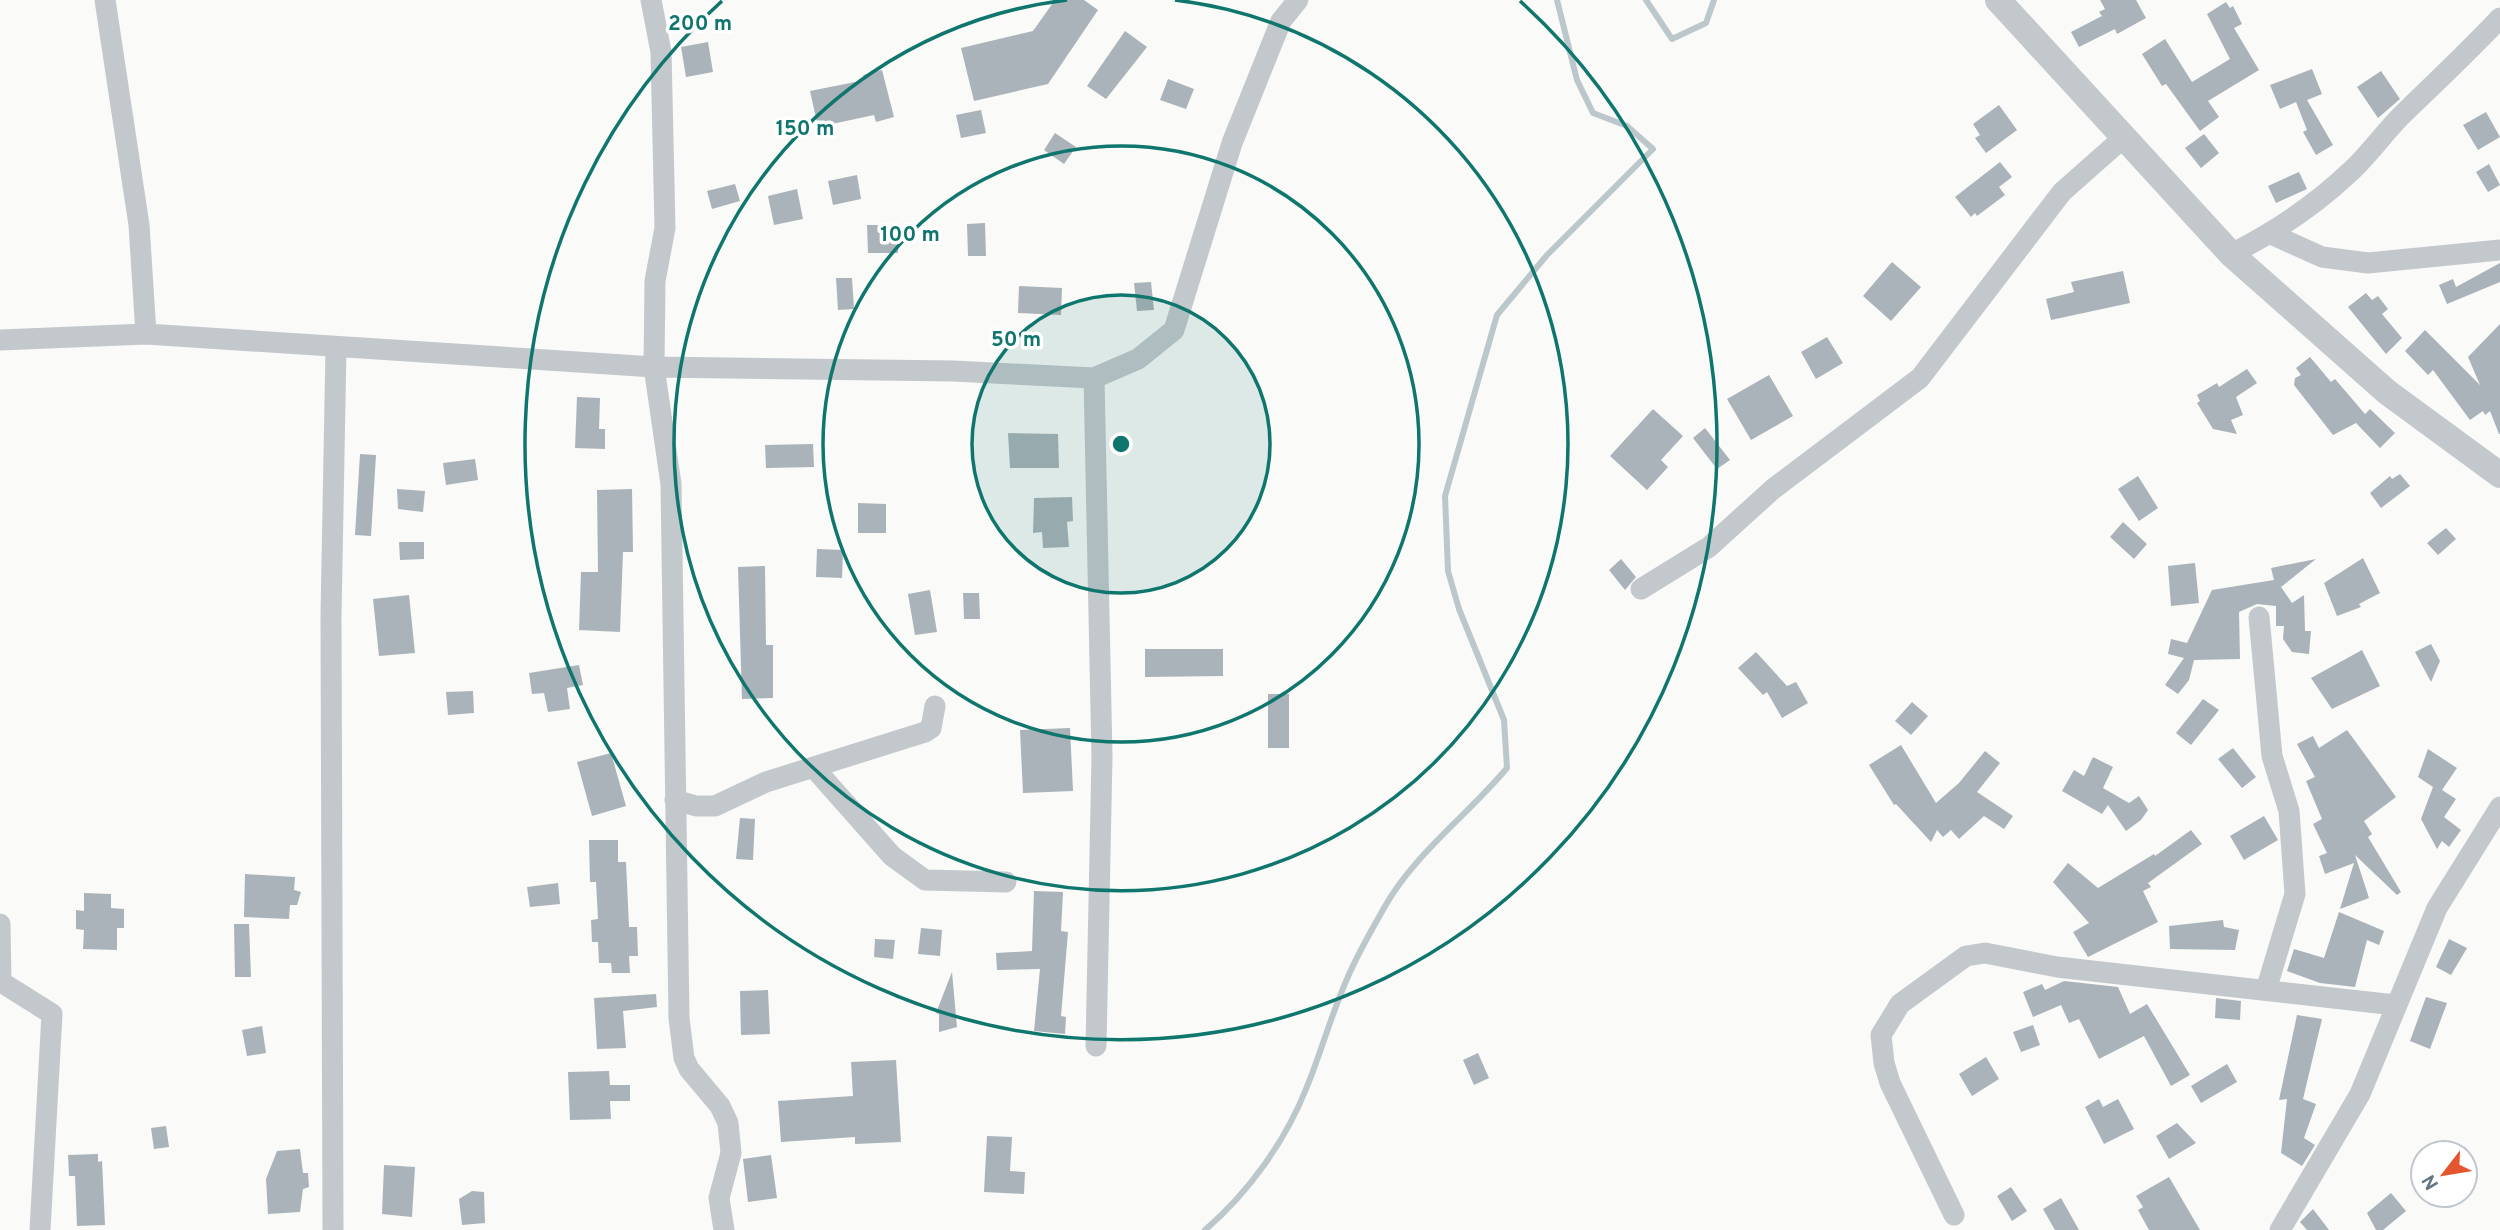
<svg xmlns="http://www.w3.org/2000/svg" width="2500" height="1230" viewBox="0 0 2500 1230" font-family="Overpass,sans-serif">
	<rect width="100%" height="100%" fill="#fafaf8"/>
	<g fill="none" stroke-linecap="round" stroke-linejoin="round">
		<path stroke="#bbc7cb" stroke-width="6" d="M1646,0L1672,39L1706,23L1714,0
			M1205,1230C1248,1193 1285,1142 1306,1089C1321,1053 1331,1015 1347,979C1357,955 1371,931 1384,908C1414,854 1467,816 1507,768L1504,720L1459,609L1448,571L1445,496L1497,315L1547,255L1653,149L1627,126L1593,113L1577,80L1557,0"/>
	</g>
	<path fill="#aab3b9" d="M1055,0H1084L1098,10L1048,84L974,101L961,48L1033,31Z
		M2100,0H2136L2146,18L2117,34L2115,29L2079,47L2071,32L2102,16L2099,12L2105,9Z
		M2226,2L2230,8L2233,6L2242,24L2234,28L2259,70L2208,101L2219,117L2200,131L2166,84L2162,86L2142,54L2165,39L2192,82L2230,59L2207,14Z
		M1125,31L1147,47L1106,99L1087,86Z
		M708,42L713,72L686,77L681,47Z
		M2312,69L2322,94L2307,100L2333,145L2316,155L2303,132L2307,130L2296,102L2280,109L2270,85Z
		M882,70L894,117L876,122L874,115L818,127L810,91L865,80L863,75Z
		M2381,71L2400,99L2378,118L2357,87Z
		M1168,79L1194,89L1186,109L1160,100Z
		M1999,105L2017,130L1986,153L1975,138L1980,135L1973,124Z
		M981,110L986,133L961,138L956,115Z
		M2486,112L2500,137L2478,150L2463,125Z
		M1055,133L1076,147L1064,164L1044,150Z
		M2204,134L2219,153L2201,168L2185,148Z
		M2000,162L2012,177L1999,187L2005,195L1977,216L1975,213L1971,217L1955,197Z
		M2489,164L2500,185L2488,192L2476,172Z
		M2299,172L2307,189L2276,203L2268,186Z
		M857,175L861,199L833,205L828,181Z
		M735,184L740,201L712,209L707,191Z
		M797,189L803,219L774,225L768,196Z
		M985,223L986,256H968L967,224Z
		M867,225H898V253H868Z
		M1892,262L1921,287L1891,321L1863,296Z
		M2500,263V282L2447,304L2439,285L2453,279L2456,287Z
		M2123,271L2130,303L2051,320L2046,299L2074,292L2071,282Z
		M836,278H852L854,309L838,310Z
		M1151,282L1154,310L1137,311L1134,283Z
		M1019,286L1062,288L1061,315L1018,313Z
		M2366,293L2372,300L2378,296L2388,309L2382,314L2402,338L2386,354L2348,307Z
		M2500,324V434H2499L2490,411L2485,415L2483,411L2470,420L2433,370L2428,375L2405,351L2425,330L2480,385L2468,357Z
		M1827,337L1843,363L1816,379L1801,352Z
		M2310,357L2331,382L2335,379L2365,414L2370,409L2395,433L2380,448L2356,423L2333,435L2294,385L2295,378L2301,375L2296,368Z
		M2247,369L2257,383L2236,397L2243,415L2231,420L2237,434L2213,429L2197,403L2200,401L2197,395L2217,383L2219,387Z
		M1769,375L1793,416L1751,440L1727,399Z
		M577,397L600,398L599,429H605V449L575,448Z
		M1653,409L1683,436L1661,460L1668,467L1647,490L1610,456Z
		M1705,428L1730,460L1717,469L1693,438Z
		M1008,433L1058,434L1059,468H1010Z
		M813,444L814,467L766,468L765,445Z
		M360,454L376,455L371,536L355,535Z
		M475,459L478,480L446,485L443,463Z
		M2400,474L2410,486L2381,508L2370,493L2390,476L2392,479Z
		M2138,476L2158,508L2139,521L2118,489Z
		M397,489L425,491L423,512L398,509Z
		M632,489L633,552H623L620,632L579,630L581,572H598L597,490Z
		M1072,497L1073,521L1067,522L1069,547L1043,548L1042,532L1033,533L1034,498Z
		M858,503L886,504V533H858Z
		M2123,522L2147,544L2134,559L2110,537Z
		M2446,528L2456,539L2438,555L2427,543Z
		M399,542H424V559L400,560Z
		M817,549L843,550L842,578L816,577Z
		M2363,558L2380,593L2359,604L2361,607L2337,616L2324,583Z
		M1621,559L1636,577L1625,590L1609,570Z
		M2316,559L2281,587L2292,603L2304,595L2305,631H2311L2309,654L2292,652L2283,639L2284,626H2276V606L2257,604L2239,612L2240,659L2194,660L2189,680L2178,694L2165,685L2184,658L2168,654L2171,639L2187,643L2212,590L2274,580L2271,568Z
		M2195,563L2199,603L2171,606L2168,566Z
		M765,566L766,645H773V698L742,699L738,567Z
		M930,590L937,632L915,635L908,594Z
		M963,593H979L980,619H964Z
		M409,595L415,653L379,656L373,599Z
		M2431,644L2440,661L2431,682L2415,652Z
		M1145,649H1223V676L1145,677Z
		M2362,650L2380,686L2332,709L2311,678Z
		M1756,652L1787,686L1796,682L1808,703L1782,718L1767,692L1763,695L1738,668Z
		M579,665L583,685L567,688L570,709L548,712L544,693L532,694L529,673Z
		M473,691L474,713L448,715L446,692Z
		M1268,694H1289V748H1268Z
		M2203,699L2219,710L2191,745L2176,733Z
		M1912,702L1928,716L1911,735L1895,721Z
		M1070,728L1073,791L1023,793L1020,730Z
		M2347,730L2396,797L2364,821L2372,834L2368,837L2401,892L2397,895L2355,855L2369,898L2340,909L2354,863L2325,874L2319,856L2327,853L2313,824L2322,819L2306,781L2315,777L2297,744L2313,736L2319,748Z
		M1901,745L1936,803L1959,783L1985,751L2000,763L1977,792L2013,816L2004,829L1984,816L1959,839L1951,830L1943,837L1937,830L1931,842L1896,804L1894,805L1869,765Z
		M2233,748L2256,777L2242,788L2218,759Z
		M2428,749L2457,768L2442,790L2456,799L2444,817L2461,830L2449,847L2442,841L2437,849L2421,819L2433,787L2418,777Z
		M611,753L626,806L592,816L577,762Z
		M2093,757L2113,767L2103,788L2129,803L2139,796L2148,810L2141,820L2126,831L2108,805L2102,814L2062,791L2074,770L2084,776Z
		M2264,816L2278,840L2244,860L2230,836Z
		M740,818L755,819L753,860L736,859Z
		M2191,830L2202,844L2148,883L2151,887L2143,891L2158,922L2088,957L2073,932L2089,923L2053,882L2068,863L2098,888L2154,854L2155,856Z
		M589,840H618V862H626L629,927H637L638,956H629L630,973H612L611,963H599L598,942H592L591,920L598,919L596,882H590Z
		M245,874L295,877L294,890L301,892L297,905H290L289,919L244,917Z
		M558,883L560,904L530,907L527,887Z
		M1034,891L1063,892L1061,931L1068,932L1061,1016L1066,1017L1065,1034L1034,1031L1040,969L997,970L996,953L1032,951Z
		M84,893L111,894V908L124,909V928H117V950L83,949L84,930L76,929V910L84,911Z
		M2339,912L2384,931L2379,945L2367,940L2355,987L2320,983L2287,971L2294,949L2324,958Z
		M2223,920L2224,927L2239,930L2235,950L2170,949L2169,926Z
		M234,924H249L251,977H235Z
		M921,928L942,930L940,956L918,954Z
		M875,939L895,940L893,959L874,957Z
		M2449,939L2467,948L2451,975L2436,967Z
		M952,972L957,1027L939,1032V1014L936,1013Z
		M2064,981L2118,987L2130,1014L2147,1004L2190,1075L2171,1086L2144,1036L2099,1059L2079,1019L2069,1023L2061,1005L2033,1017L2023,992L2042,984L2045,990Z
		M768,990L770,1034L741,1035L740,991Z
		M656,994L657,1007L623,1011L626,1048L597,1049L594,998Z
		M2426,997L2447,1003L2430,1049L2410,1041Z
		M2216,998L2241,1001L2240,1020L2215,1018Z
		M2297,1015L2322,1019L2303,1099L2316,1104L2304,1138L2315,1145L2302,1166L2281,1153L2287,1099L2279,1100Z
		M2033,1025L2040,1045L2021,1052L2013,1032Z
		M262,1026L266,1053L247,1056L242,1030Z
		M1478,1053L1489,1078L1474,1085L1463,1060Z
		M1986,1057L1999,1079L1972,1096L1959,1074Z
		M896,1060L901,1142L855,1144V1137L781,1142L778,1101L853,1096L851,1062Z
		M2227,1064L2237,1082L2201,1103L2191,1086Z
		M609,1071L610,1085H630V1101H610L611,1119L570,1120L568,1072Z
		M2099,1099L2103,1107L2118,1099L2134,1129L2104,1144L2085,1107Z
		M2177,1123L2196,1143L2169,1159L2156,1136Z
		M166,1126L169,1147L154,1149L151,1128Z
		M987,1136L1012,1137L1010,1171L1025,1172L1024,1194L984,1192Z
		M300,1149L303,1173H308L309,1187L303,1189L300,1212L268,1214L266,1179L277,1151Z
		M98,1154V1162L102,1161L105,1225L77,1226L75,1176H69L68,1155Z
		M771,1155L777,1198L748,1202L743,1159Z
		M384,1165L415,1167L412,1217L382,1214Z
		M2169,1177L2200,1230H2149L2138,1210L2143,1207L2136,1196Z
		M2011,1187L2027,1211L2012,1221L1997,1196Z
		M472,1191L484,1192L485,1223L462,1225L459,1199Z
		M2391,1193L2406,1211L2383,1230H2376L2367,1213Z
		M2061,1198L2079,1230H2055L2043,1209Z
		M2313,1209L2329,1230H2307L2300,1222Z"/>
	<g fill="none" stroke-linecap="round" stroke-linejoin="round">
		<path stroke="#c3c8cc" stroke-width="21" d="M651,0L661,52L665,228L655,281L654,367L953,371L1094,378L1138,359L1174,330L1232,143L1281,21L1298,0
			M2271,234L2322,257L2368,263L2500,250
			M2231,254C2275,232 2314,206 2350,172C2370,154 2385,131 2404,113C2437,81 2469,51 2500,18
			M146,334L654,367L671,484L679,1018L684,1058L689,1069L720,1106L728,1123L731,1153L719,1198L724,1230
			M0,340L146,334L139,225L105,0
			M1094,378L1102,757L1096,1046
			M1641,589L1709,547L1773,489L1920,378L2062,192L2122,139
			M2259,617L2272,756L2289,811L2295,894L2266,990
			M815,769L892,856L925,880L1006,882
			M675,800L696,806H715L766,782L925,732L931,728L935,706
			M0,924L1,982L52,1014L40,1230
			M1954,1215L1890,1083L1884,1063L1881,1035L1900,1004L1966,956L1985,953L2057,967L2395,1005
			M333,1230L331,616L336,347
			M2280,1230L2360,1094L2437,908L2500,807"/>
		<path stroke="#c3c8cc" stroke-width="26" d="M1998,0L2231,254L2387,392L2500,475"/>
	</g>
	<circle cx="1121" cy="444" r="149" fill="#0f766e" fill-opacity=".12"/>
	<g fill="none" stroke="#0f766e" stroke-width="3.5">
		<circle cx="1121" cy="444" r="149"/>
		<circle cx="1121" cy="444" r="298"/>
		<path d="M1175 0A447 447 0 1 1 1067 0"/>
		<path d="M1520 1A596 596 0 1 1 722 1"/>
	</g>
	<circle cx="1121" cy="444" r="10" fill="#0f766e" stroke="#fff" stroke-width="3.5"/>
	<g font-size="21" text-anchor="middle" font-weight="bold" fill="#0f766e" stroke="#fff" stroke-width="7" stroke-linejoin="round" paint-order="stroke">
		<text x="700" y="30">200 m</text>
		<text x="805" y="135">150 m</text>
		<text x="910" y="241">100 m</text>
		<text x="1016" y="346">50 m</text>
	</g>
	<g transform="translate(2444 1174) rotate(239)"><circle r="33" fill="#ffffff" stroke="#c1c8cd" stroke-width="2"/>
	<path d="M0-5L12 26L0 18L-12 26Z" fill="#e4572e"/>
	<text y="-10" font-size="19" font-weight="bold" text-anchor="middle" fill="#657683">N</text>
	</g>
</svg>
